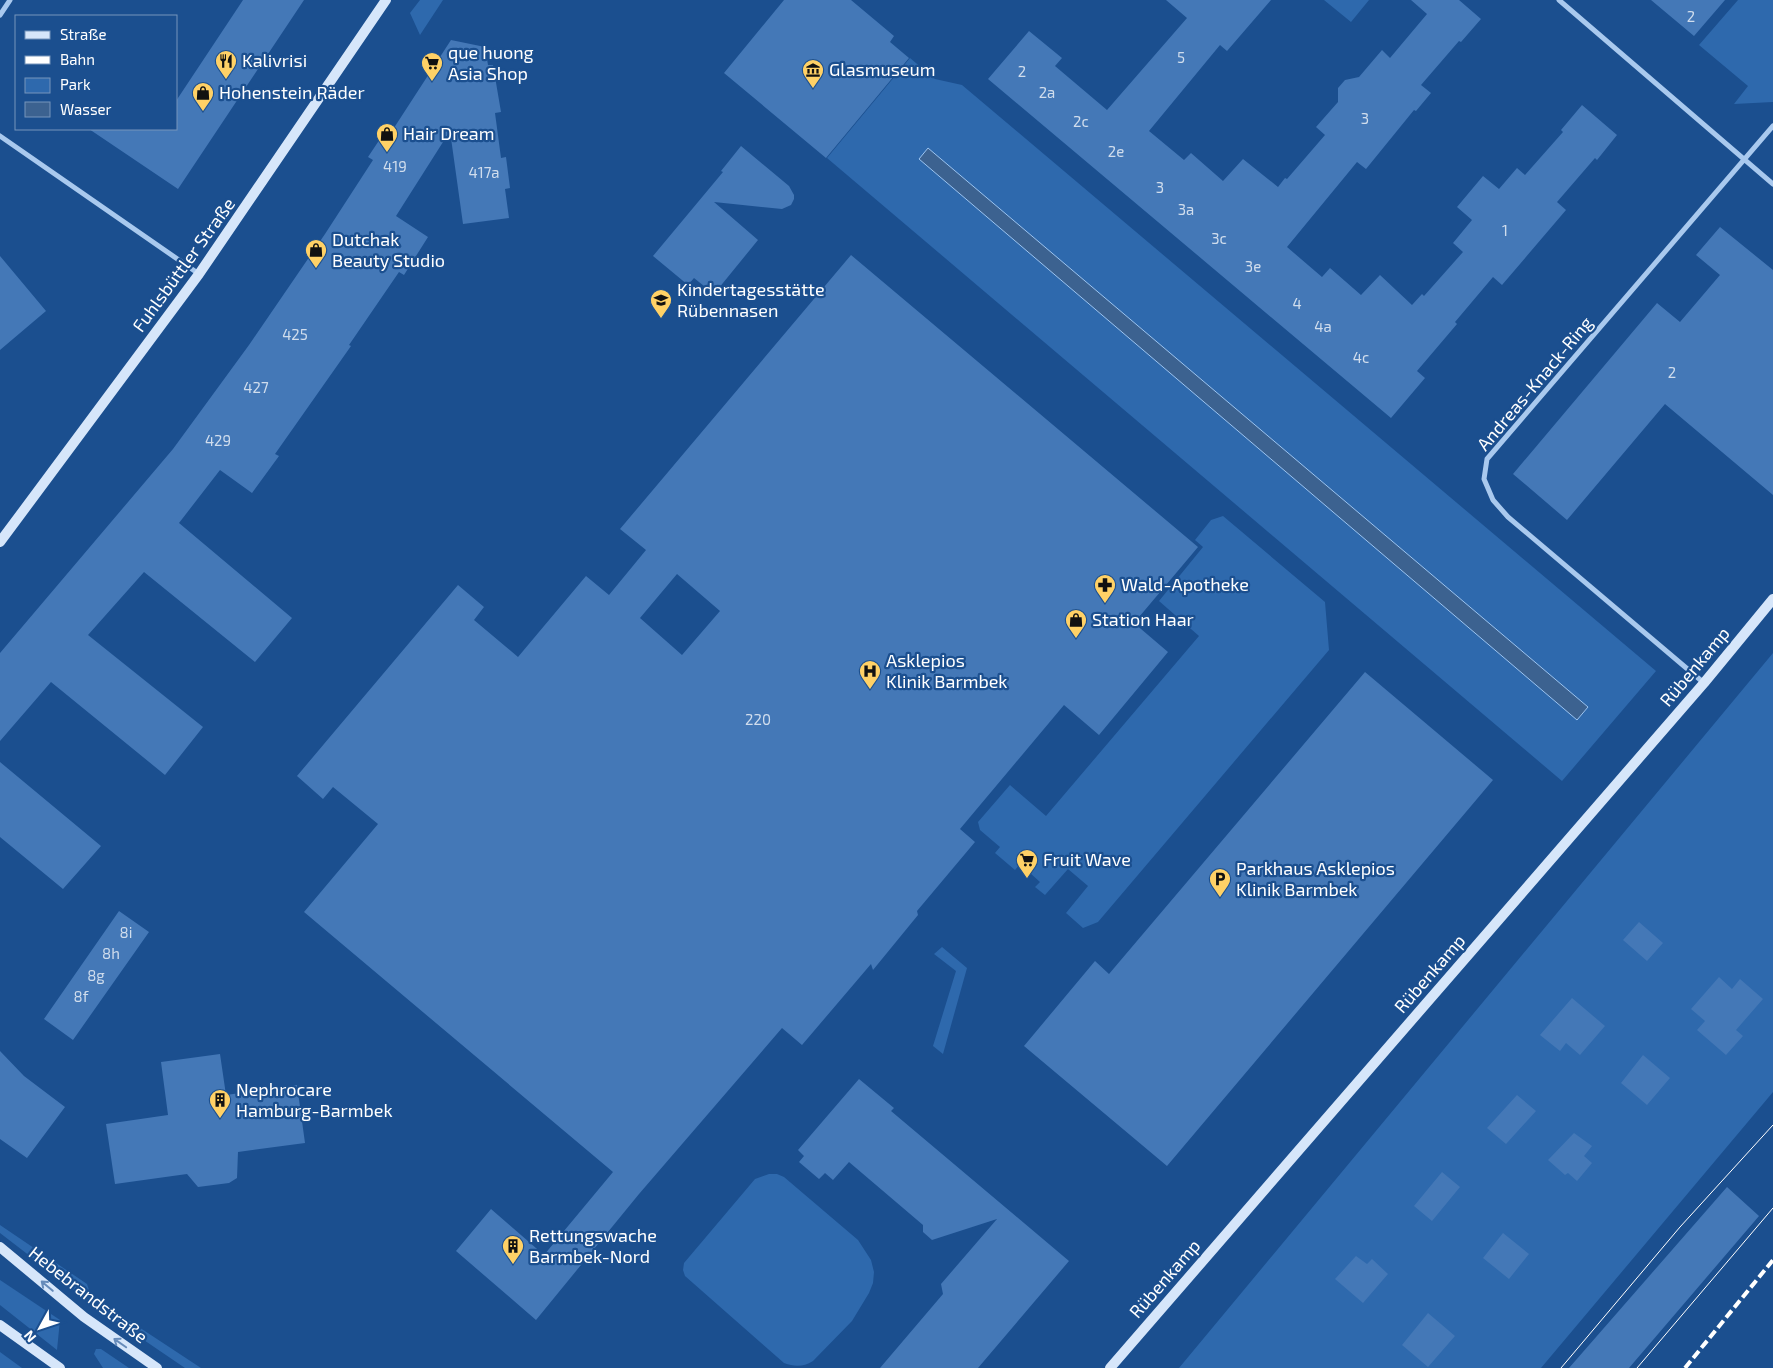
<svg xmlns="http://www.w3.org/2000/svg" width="1773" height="1368" viewBox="0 0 1773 1368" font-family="'Exo 2',sans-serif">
	<rect width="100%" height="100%" fill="#1b4f8f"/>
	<path fill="#2e69ad" d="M420,0H443L420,35L410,13Z
		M1324,0H1369L1351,22Z
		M1738,0H1773V102L1734,104L1748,86L1699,45Z
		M910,58L935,79L962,85L1656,671L1562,781L827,158Z
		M1223,516L1325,602L1329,650L1098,922L1083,928L1066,913L1088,886L1068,869L1045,895L1035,887L1040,882L1020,864L1015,870L995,853L1000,847L980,830L978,822L1010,785L1046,816L1199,636L1159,601L1203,547L1195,540L1211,520Z
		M1773,653V1092L1541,1368H1179Z
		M942,947L967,968L943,1054L933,1046L956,971L934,954Z
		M769,1174H777L784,1177L858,1240L871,1260L874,1272L873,1283L869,1293L852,1321L813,1361C803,1367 795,1367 784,1363L685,1276L683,1270L684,1263L755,1179Z
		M0,1225L87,1284L89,1290L83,1295L78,1293L0,1233Z
		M0,1280L60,1320L57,1350L0,1305Z
		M111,1313L119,1314L201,1368H185L110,1317L109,1315Z
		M96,1349H101L129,1368H103L94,1354Z
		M0,1352L22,1368H0Z"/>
	<path fill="#3c6290" stroke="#9cc4f0" d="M928,148L1588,707L1577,720L919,159Z"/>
	<path fill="#4478b7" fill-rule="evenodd" d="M243,0H304L178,189L89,129H176V101Z
		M784,0H851L894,36L890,42L909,58L826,158L724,73Z
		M1166,0H1271L1227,51L1220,45L1149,131L1184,160L1191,153L1223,181L1243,159L1278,187L1285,178L1287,179L1325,135L1316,127L1338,102V88L1345,80L1359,77L1382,50L1390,58L1427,14L1411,0H1459L1481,19L1461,42L1459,41L1421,85L1431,93L1416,111L1414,110L1366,169L1357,162L1287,247L1322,277L1330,268L1361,295L1380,275L1412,305L1422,294L1424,296L1463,252L1453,243L1472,220L1457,207L1483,176L1499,189L1517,168L1525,175L1563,132L1561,130L1582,105L1617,135L1597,160L1595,158L1557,202L1566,210L1502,285L1493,277L1455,322L1457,324L1417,371L1425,378L1391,418L988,79L1029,31L1062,58L1055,66L1107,110L1187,18Z
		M1651,0H1725L1694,36Z
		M451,40L485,47L488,65H493L501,112L495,113L501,158L506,157L510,188L505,189L509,218L463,224L450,131L396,216L428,237L404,275L399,272L349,345L351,346L275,454L279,456L252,493L220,470L179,523L292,618L255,662L144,572L88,635L203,727L165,775L51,682L0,741V653L173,449L249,345L325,234L373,160L368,157L386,130L390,134Z
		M741,146L789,186L794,195V199L791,205L782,209L714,202L758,240L714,294L694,278L688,285L653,256L723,172L721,171Z
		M1720,227L1773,270V495L1665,404L1567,520L1513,474L1657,303L1680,322L1720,275L1696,255Z
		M851,255L1198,547L1134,623L1168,652L1099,735L1064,705L960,829L975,842L917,911L918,915L873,970L871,964L802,1045L782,1028L639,1194L536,1320L456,1251L491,1209L544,1255L613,1172L304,912L378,824L333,787L323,799L297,776L458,585L484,607L474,620L518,657L586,576L609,595L646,550L620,529ZM677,574L720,611L682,655L640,618Z
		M0,256L46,311L0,350Z
		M1365,672L1493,780L1167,1166L1024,1046L1095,961L1109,974Z
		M0,762L101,846L63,889L0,837Z
		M119,911L149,932L73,1040L44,1019Z
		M1639,922L1663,943L1647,961L1623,940Z
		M1719,977L1732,989L1740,979L1763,999L1736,1030L1743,1036L1726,1055L1697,1030L1705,1021L1691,1009Z
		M1572,998L1605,1026L1580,1055L1566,1043L1560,1051L1540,1035Z
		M0,1051L24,1076L65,1107L27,1158L0,1139Z
		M220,1054L226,1095L297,1085L305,1143L238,1152L237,1178L229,1183L198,1187L187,1174L115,1184L106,1124L168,1115L161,1062Z
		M1643,1055L1670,1078L1647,1105L1621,1083Z
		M859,1079L894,1108L891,1111L1069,1261L978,1368H880L943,1294L941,1284L997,1219L932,1240L923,1232V1225L849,1162L833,1180L825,1173L819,1179L799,1162L804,1156L798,1150Z
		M1517,1095L1536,1111L1506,1144L1487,1128Z
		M1574,1133L1592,1146L1584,1156L1592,1163L1577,1181L1568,1173L1565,1175L1548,1160Z
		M1442,1172L1460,1187L1432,1221L1414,1206Z
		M1727,1187L1759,1216L1629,1368H1569Z
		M1503,1233L1529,1254L1509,1279L1483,1258Z
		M1356,1256L1367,1264L1372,1259L1388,1274L1363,1303L1335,1279Z
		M1428,1313L1455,1336L1428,1367L1402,1345Z"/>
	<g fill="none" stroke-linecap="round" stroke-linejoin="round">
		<path stroke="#a9c9ee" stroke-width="5" d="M1559,0L1773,184
			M0,15L10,0
			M0,136L199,274
			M1704,683L1508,517L1493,500L1484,479L1487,459L1773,126"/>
		<path stroke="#d6e6fa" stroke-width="10" d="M0,542L199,274L386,0
			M0,1247L84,1317L157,1368
			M0,1325L60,1368
			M1110,1368L1704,683L1773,599"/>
		<path stroke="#fff" stroke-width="1" d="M1561,1368L1680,1227L1773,1125
			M1637,1368L1773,1208"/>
		<path stroke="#fff" stroke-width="4" stroke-dasharray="9 4" stroke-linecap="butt" d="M1685,1368L1773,1260"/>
	</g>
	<defs><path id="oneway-shaft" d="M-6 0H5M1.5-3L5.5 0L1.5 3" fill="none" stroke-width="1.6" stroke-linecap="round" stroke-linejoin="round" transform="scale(1.25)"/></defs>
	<g stroke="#668bba">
		<use href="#oneway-shaft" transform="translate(47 1286) rotate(-140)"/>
		<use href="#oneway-shaft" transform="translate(120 1343) rotate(-145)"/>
	</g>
	<defs>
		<g id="restaurant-pin" transform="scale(1.125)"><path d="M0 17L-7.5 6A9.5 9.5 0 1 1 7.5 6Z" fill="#ffd166" stroke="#1b4f8f"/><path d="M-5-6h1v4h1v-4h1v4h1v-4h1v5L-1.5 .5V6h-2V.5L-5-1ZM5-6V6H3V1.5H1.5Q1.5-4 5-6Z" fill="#111"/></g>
		<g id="supermarket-pin" transform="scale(1.125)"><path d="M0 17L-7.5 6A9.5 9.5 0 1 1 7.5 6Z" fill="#ffd166" stroke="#1b4f8f"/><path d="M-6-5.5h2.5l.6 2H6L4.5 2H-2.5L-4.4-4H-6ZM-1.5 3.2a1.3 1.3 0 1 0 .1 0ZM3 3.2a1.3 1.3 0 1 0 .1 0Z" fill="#111"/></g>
		<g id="museum-pin" transform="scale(1.125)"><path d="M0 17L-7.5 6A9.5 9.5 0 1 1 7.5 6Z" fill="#ffd166" stroke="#1b4f8f"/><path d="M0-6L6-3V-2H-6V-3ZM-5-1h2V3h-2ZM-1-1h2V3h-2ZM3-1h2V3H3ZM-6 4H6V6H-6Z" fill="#111"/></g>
		<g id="shop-pin" transform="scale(1.125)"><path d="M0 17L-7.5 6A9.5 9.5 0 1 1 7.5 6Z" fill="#ffd166" stroke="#1b4f8f"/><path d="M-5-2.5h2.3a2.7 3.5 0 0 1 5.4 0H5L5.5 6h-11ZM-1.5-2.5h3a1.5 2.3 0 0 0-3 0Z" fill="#111"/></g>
		<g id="school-pin" transform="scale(1.125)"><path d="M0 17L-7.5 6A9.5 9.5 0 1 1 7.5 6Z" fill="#ffd166" stroke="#1b4f8f"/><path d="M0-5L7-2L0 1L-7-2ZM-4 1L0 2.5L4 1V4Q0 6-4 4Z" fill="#111"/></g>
		<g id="pharmacy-pin" transform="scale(1.125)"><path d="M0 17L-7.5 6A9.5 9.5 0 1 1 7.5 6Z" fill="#ffd166" stroke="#1b4f8f"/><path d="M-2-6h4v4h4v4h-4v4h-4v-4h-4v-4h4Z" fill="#111"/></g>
		<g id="hospital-pin" transform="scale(1.125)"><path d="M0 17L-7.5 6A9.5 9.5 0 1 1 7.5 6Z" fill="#ffd166" stroke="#1b4f8f"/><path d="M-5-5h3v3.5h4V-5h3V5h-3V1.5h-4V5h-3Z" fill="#111"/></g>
		<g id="parking-pin" transform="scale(1.125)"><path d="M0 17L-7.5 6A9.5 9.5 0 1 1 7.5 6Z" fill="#ffd166" stroke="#1b4f8f"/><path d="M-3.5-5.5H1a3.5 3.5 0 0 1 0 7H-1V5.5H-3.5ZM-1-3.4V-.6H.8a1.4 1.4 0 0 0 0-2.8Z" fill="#111"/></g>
		<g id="building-pin" transform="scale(1.125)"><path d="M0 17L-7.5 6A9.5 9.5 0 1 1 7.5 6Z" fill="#ffd166" stroke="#1b4f8f"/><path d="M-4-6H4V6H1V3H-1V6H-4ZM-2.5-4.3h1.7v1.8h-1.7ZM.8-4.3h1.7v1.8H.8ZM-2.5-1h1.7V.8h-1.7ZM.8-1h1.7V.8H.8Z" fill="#111"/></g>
	</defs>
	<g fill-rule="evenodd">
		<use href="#restaurant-pin" x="226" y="61"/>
		<use href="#supermarket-pin" x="432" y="63"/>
		<use href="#museum-pin" x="813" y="70"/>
		<use href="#shop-pin" x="203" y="93"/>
		<use href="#shop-pin" x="387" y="134"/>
		<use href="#shop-pin" x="316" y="250"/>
		<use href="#school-pin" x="661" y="300"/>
		<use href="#pharmacy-pin" x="1105" y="585"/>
		<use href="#shop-pin" x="1076" y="620"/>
		<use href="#hospital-pin" x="870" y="671"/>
		<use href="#supermarket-pin" x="1027" y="860"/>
		<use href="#parking-pin" x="1220" y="879"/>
		<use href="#building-pin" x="220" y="1100"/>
		<use href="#building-pin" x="513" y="1246"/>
	</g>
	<g text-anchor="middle" stroke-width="4.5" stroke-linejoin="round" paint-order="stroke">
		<g font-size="15" fill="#d0dded">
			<text x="1691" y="22">2</text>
			<text x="1181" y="63">5</text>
			<text x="1022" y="77">2</text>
			<text x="1047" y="98">2a</text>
			<text x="1365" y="124">3</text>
			<text x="1081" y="127">2c</text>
			<text x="1116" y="157">2e</text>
			<text x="395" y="172">419</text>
			<text x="484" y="178">417a</text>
			<text x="1160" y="193">3</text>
			<text x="1186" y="215">3a</text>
			<text x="1505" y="236">1</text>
			<text x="1219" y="244">3c</text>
			<text x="1253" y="272">3e</text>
			<text x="1297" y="309">4</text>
			<text x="1323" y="332">4a</text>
			<text x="295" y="340">425</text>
			<text x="1361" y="363">4c</text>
			<text x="1672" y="378">2</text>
			<text x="256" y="393">427</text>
			<text x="218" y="446">429</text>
			<text x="758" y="725">220</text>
			<text x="126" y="938">8i</text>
			<text x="111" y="959">8h</text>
			<text x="96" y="981">8g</text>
			<text x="81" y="1002">8f</text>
		</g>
		<g font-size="18" fill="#fff" stroke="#1b4f8f" text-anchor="start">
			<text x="448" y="59">que huong<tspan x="448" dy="21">Asia Shop</tspan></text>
			<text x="242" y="67">Kalivrisi</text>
			<text x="829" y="76">Glasmuseum</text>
			<text x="219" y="99">Hohenstein Räder</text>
			<text x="403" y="140">Hair Dream</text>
			<text x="332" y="246">Dutchak<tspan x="332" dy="21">Beauty Studio</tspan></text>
			<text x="677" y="296">Kindertagesstätte<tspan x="677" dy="21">Rübennasen</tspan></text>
			<text x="1121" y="591">Wald-Apotheke</text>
			<text x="1092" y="626">Station Haar</text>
			<text x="886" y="667">Asklepios<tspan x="886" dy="21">Klinik Barmbek</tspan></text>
			<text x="1043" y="866">Fruit Wave</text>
			<text x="1236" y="875">Parkhaus Asklepios<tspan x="1236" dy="21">Klinik Barmbek</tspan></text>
			<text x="236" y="1096">Nephrocare<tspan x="236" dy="21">Hamburg-Barmbek</tspan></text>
			<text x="529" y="1242">Rettungswache<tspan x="529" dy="21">Barmbek-Nord</tspan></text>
		</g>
		<g font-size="18" fill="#fff" stroke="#1b4f8f">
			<text transform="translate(184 265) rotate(-54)" y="6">Fuhlsbüttler Straße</text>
			<text transform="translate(1535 384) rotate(-50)" y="6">Andreas-Knack-Ring</text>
			<text transform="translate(1695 667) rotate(-50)" y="6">Rübenkamp</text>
			<text transform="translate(1430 974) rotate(-49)" y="6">Rübenkamp</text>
			<text transform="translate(1165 1279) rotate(-49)" y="6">Rübenkamp</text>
			<text transform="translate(88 1295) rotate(38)" y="6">Hebebrandstraße</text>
		</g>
	</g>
	<rect x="15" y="15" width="162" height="115" fill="#1b4f8f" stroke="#7695bc"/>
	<rect x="25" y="31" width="25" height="8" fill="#d6e6fa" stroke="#7695bc"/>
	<text x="60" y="40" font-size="15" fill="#ffffff">Straße</text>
	<rect x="25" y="56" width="25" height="8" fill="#ffffff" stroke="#7695bc"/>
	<text x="60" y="65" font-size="15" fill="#ffffff">Bahn</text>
	<rect x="25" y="78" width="25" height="15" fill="#2e69ad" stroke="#7695bc"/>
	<text x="60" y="90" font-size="15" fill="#ffffff">Park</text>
	<rect x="25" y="102" width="25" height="15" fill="#3c6290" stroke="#7695bc"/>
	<text x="60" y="115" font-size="15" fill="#ffffff">Wasser</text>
	<g transform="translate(40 1328) rotate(230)" stroke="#1b4f8f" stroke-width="4" paint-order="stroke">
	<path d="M0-4L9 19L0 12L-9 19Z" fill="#ffffff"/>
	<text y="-8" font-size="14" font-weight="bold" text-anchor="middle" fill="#ffffff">N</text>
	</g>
</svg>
